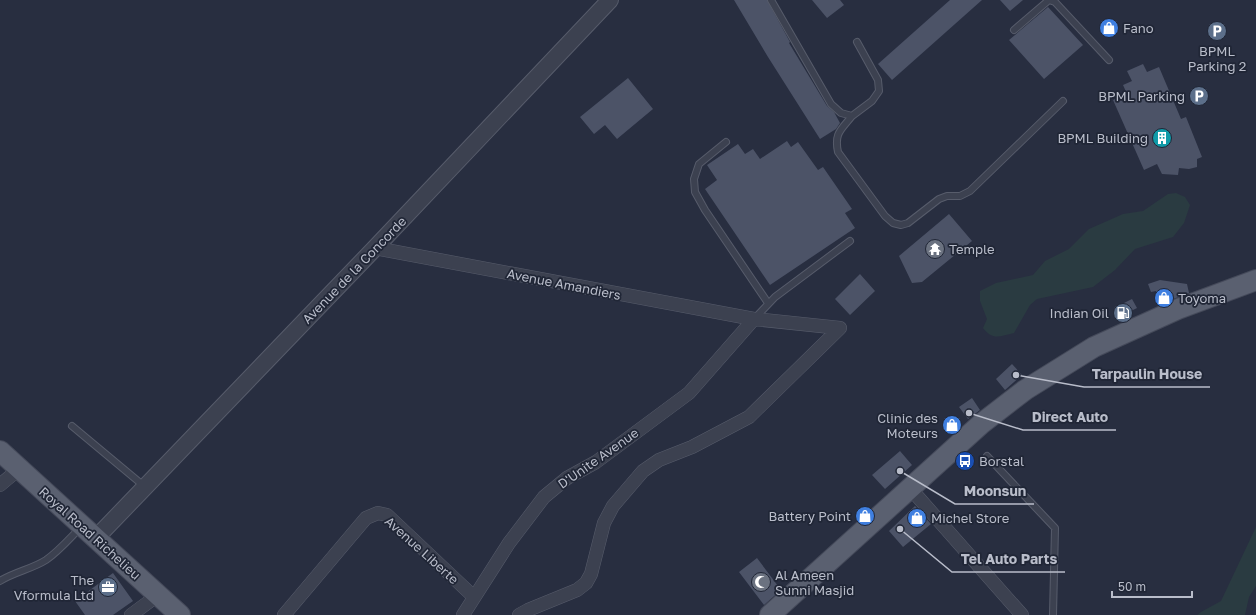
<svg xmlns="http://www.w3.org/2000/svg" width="1256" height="615" viewBox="0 0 1256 615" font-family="'Golos Text',sans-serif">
	<rect width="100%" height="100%" fill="#282e40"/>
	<path fill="#2a3b41" d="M1176,193L1185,197L1190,205L1184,223L1173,237L1135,249L1115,270L1093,287L1037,299L1030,305L1014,333C1000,336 993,341 983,328L987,319L980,301V291L996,283L1033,275L1045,261L1069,249L1089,229L1123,214L1143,211L1168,194Z
		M1256,527V586L1249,597L1245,615H1197L1201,612L1221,601Z"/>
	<path fill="#4c5367" d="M734,0H767L790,42L789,43L827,106L834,112L840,123L836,129L820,139L768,57Z
		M812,0H840L844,5L827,18Z
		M950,0H982L892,80L878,64Z
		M1000,0H1023L1010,11Z
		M1048,7L1083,45L1044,79L1009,40Z
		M1143,64L1147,72L1159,67L1181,119L1186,117L1202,157L1197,159V167L1189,169L1179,168L1178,175L1162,174L1157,164L1144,170L1113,100L1127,94L1123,85L1132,81L1127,71Z
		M628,78L653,109L617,139L605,125L594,134L580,117Z
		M787,141L791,147L798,142L818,170L823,167L852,209L845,213L855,228L770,285L705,189L717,180L707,165L738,144L745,154L753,149L760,159Z
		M949,214L972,241L922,282L912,283L899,256Z
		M860,274L875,291L850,315L835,299Z
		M1160,280L1187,284L1189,293L1160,304L1156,291L1151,292L1148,284Z
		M1132,299L1137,308L1119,317L1114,308Z
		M1012,364L1022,375L1005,390L996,379Z
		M972,398L980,410L968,419L959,407Z
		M900,451L912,465L885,489L872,475Z
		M915,506L931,524L903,547L889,531Z
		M757,558L781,590L764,605L739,572Z
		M113,573L133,601L113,615H85L75,601Z"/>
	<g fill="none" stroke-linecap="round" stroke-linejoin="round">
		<g stroke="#575c6b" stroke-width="8">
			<path id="service" d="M771,0L831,104L841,113L852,116L872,101L879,91L878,80L857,42
				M1014,30L1049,0L1055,2L1109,60
				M852,116C841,130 834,133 838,152L885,216L893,223L901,225L908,223L939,199L947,196H960L970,191L1063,101
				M726,142L699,164L694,179L695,192L705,210L768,303
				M755,318L775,297L850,241
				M72,426L144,486
				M987,456L1055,528L1053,615
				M0,581C14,572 32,569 46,560C59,551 70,538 81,527"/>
		</g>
		<g stroke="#575c6b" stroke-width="14">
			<path id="minor" d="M375,248L754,319L840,328
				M0,485L19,469
				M910,488L1022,615
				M131,615L158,595
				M284,615L366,518L378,513L387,515L474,597
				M463,615L509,543L544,497L567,478L596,462L689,393L754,319
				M519,615L528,610L577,590L586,583L591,574L604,523L613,506L643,471L659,460L692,447L749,417L840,328"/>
		</g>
		<g stroke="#575c6b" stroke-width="18">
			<path id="tertiary" d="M96,538L375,248L610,0"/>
		</g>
		<g stroke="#454a5a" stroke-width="22">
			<path id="primary" d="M0,451L180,615
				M770,615L981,424L1025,390L1094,347L1178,309L1256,280"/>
		</g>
		<use href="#service" stroke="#3c4150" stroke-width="6"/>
		<use href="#minor" stroke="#3c4150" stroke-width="13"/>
		<use href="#tertiary" stroke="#3c4150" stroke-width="16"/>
		<use href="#primary" stroke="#5a6070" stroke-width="20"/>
	</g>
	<defs>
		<g id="shop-disc" transform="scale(1)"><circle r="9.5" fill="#3f7fe0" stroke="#202636"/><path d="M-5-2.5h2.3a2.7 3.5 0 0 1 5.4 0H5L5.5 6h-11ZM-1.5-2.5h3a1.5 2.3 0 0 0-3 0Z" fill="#fff"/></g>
		<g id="parking-disc" transform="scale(1)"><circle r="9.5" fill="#5c6f8a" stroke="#202636"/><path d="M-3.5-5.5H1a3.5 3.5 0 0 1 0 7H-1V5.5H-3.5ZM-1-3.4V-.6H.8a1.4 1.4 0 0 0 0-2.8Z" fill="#fff"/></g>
		<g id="building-disc" transform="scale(1)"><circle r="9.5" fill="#0f9aa8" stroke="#202636"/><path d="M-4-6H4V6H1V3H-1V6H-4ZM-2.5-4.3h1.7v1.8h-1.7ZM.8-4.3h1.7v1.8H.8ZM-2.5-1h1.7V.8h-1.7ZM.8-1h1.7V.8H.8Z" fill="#fff"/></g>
		<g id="temple-disc" transform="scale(1)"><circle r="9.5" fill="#6b7280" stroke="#202636"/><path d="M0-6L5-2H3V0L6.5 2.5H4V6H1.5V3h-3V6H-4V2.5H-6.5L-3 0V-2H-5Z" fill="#fff"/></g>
		<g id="fuel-disc" transform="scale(1)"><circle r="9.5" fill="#5c6f8a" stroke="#202636"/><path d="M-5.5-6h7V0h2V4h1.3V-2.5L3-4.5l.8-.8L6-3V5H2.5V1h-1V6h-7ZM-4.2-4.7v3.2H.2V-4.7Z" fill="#fff"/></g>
		<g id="bus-disc" transform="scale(1)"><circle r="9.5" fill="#1a4fb4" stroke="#202636"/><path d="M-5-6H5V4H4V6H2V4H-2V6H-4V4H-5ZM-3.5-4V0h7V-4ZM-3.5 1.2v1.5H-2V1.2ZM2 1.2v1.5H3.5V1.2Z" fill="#fff"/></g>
		<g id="mosque-disc" transform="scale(1)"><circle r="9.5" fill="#6b7280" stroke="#202636"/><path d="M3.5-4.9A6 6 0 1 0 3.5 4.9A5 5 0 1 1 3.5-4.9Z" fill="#fff"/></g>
		<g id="office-disc" transform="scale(1)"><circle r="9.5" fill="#5c6f8a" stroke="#202636"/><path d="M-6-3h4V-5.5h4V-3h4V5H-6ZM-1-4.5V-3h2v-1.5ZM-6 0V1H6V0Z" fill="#fff"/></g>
	</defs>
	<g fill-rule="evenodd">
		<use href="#shop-disc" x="1109" y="28"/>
		<use href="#parking-disc" x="1217" y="31"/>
		<use href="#parking-disc" x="1199" y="96"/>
		<use href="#building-disc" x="1162" y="138"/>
		<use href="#temple-disc" x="935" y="249"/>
		<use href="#shop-disc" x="1164" y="298"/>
		<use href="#fuel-disc" x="1123" y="313"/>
		<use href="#shop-disc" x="952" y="425"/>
		<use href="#bus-disc" x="965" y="461"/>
		<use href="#shop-disc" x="865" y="516"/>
		<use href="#shop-disc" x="917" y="518"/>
		<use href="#mosque-disc" x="761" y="582"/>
		<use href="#office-disc" x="108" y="587"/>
	</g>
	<g text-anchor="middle" stroke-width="3.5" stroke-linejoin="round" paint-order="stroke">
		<g font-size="13" fill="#b9bdca" stroke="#202636" text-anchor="start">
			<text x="1123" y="33">Fano</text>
			<text x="1217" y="56" text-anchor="middle">BPML<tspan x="1217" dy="15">Parking 2</tspan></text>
			<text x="1185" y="101" text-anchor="end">BPML Parking</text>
			<text x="1148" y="143" text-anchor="end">BPML Building</text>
			<text x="949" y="254">Temple</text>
			<text x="1178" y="303">Toyoma</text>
			<text x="1109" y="318" text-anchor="end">Indian Oil</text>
			<text x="938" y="423" text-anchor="end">Clinic des<tspan x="938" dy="15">Moteurs</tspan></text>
			<text x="979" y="466">Borstal</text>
			<text x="851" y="521" text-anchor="end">Battery Point</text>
			<text x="931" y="523">Michel Store</text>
			<text x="775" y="580">Al Ameen<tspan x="775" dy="15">Sunni Masjid</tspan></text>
			<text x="94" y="585" text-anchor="end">The<tspan x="94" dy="15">Vformula Ltd</tspan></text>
		</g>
		<g font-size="13" fill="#b9bdca" stroke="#202636">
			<text transform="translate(354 270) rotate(-46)" y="5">Avenue de la Concorde</text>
			<text transform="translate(564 284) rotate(11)" y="5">Avenue Amandiers</text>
			<text transform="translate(598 458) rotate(-35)" y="5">D'Unite Avenue</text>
			<text transform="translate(90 533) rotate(42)" y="5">Royal Road Richelieu</text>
			<text transform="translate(422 550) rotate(42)" y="5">Avenue Liberte</text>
		</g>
	</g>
	<path fill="none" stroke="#b9bdca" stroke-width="1.5" d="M1016 375L1084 387H1210M969 413L1023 430H1116M900 471L955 504H1034M900 529L952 572H1065"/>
	<g fill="#b9bdca" stroke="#202636" stroke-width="1.5">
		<circle cx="1016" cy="375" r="4"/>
		<circle cx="969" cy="413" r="4"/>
		<circle cx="900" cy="471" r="4"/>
		<circle cx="900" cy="529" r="4"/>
	</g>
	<g font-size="14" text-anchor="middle" font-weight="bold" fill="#b9bdca" stroke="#202636" stroke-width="3.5" stroke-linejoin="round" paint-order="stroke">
		<text x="1147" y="379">Tarpaulin House</text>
		<text x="1070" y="422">Direct Auto</text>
		<text x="995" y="496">Moonsun</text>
		<text x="1009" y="564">Tel Auto Parts</text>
	</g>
	<path d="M1112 591v6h80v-6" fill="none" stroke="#b9bdca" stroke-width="2"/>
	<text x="1118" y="591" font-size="12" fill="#b9bdca" stroke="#202636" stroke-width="3" paint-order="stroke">50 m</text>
</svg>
